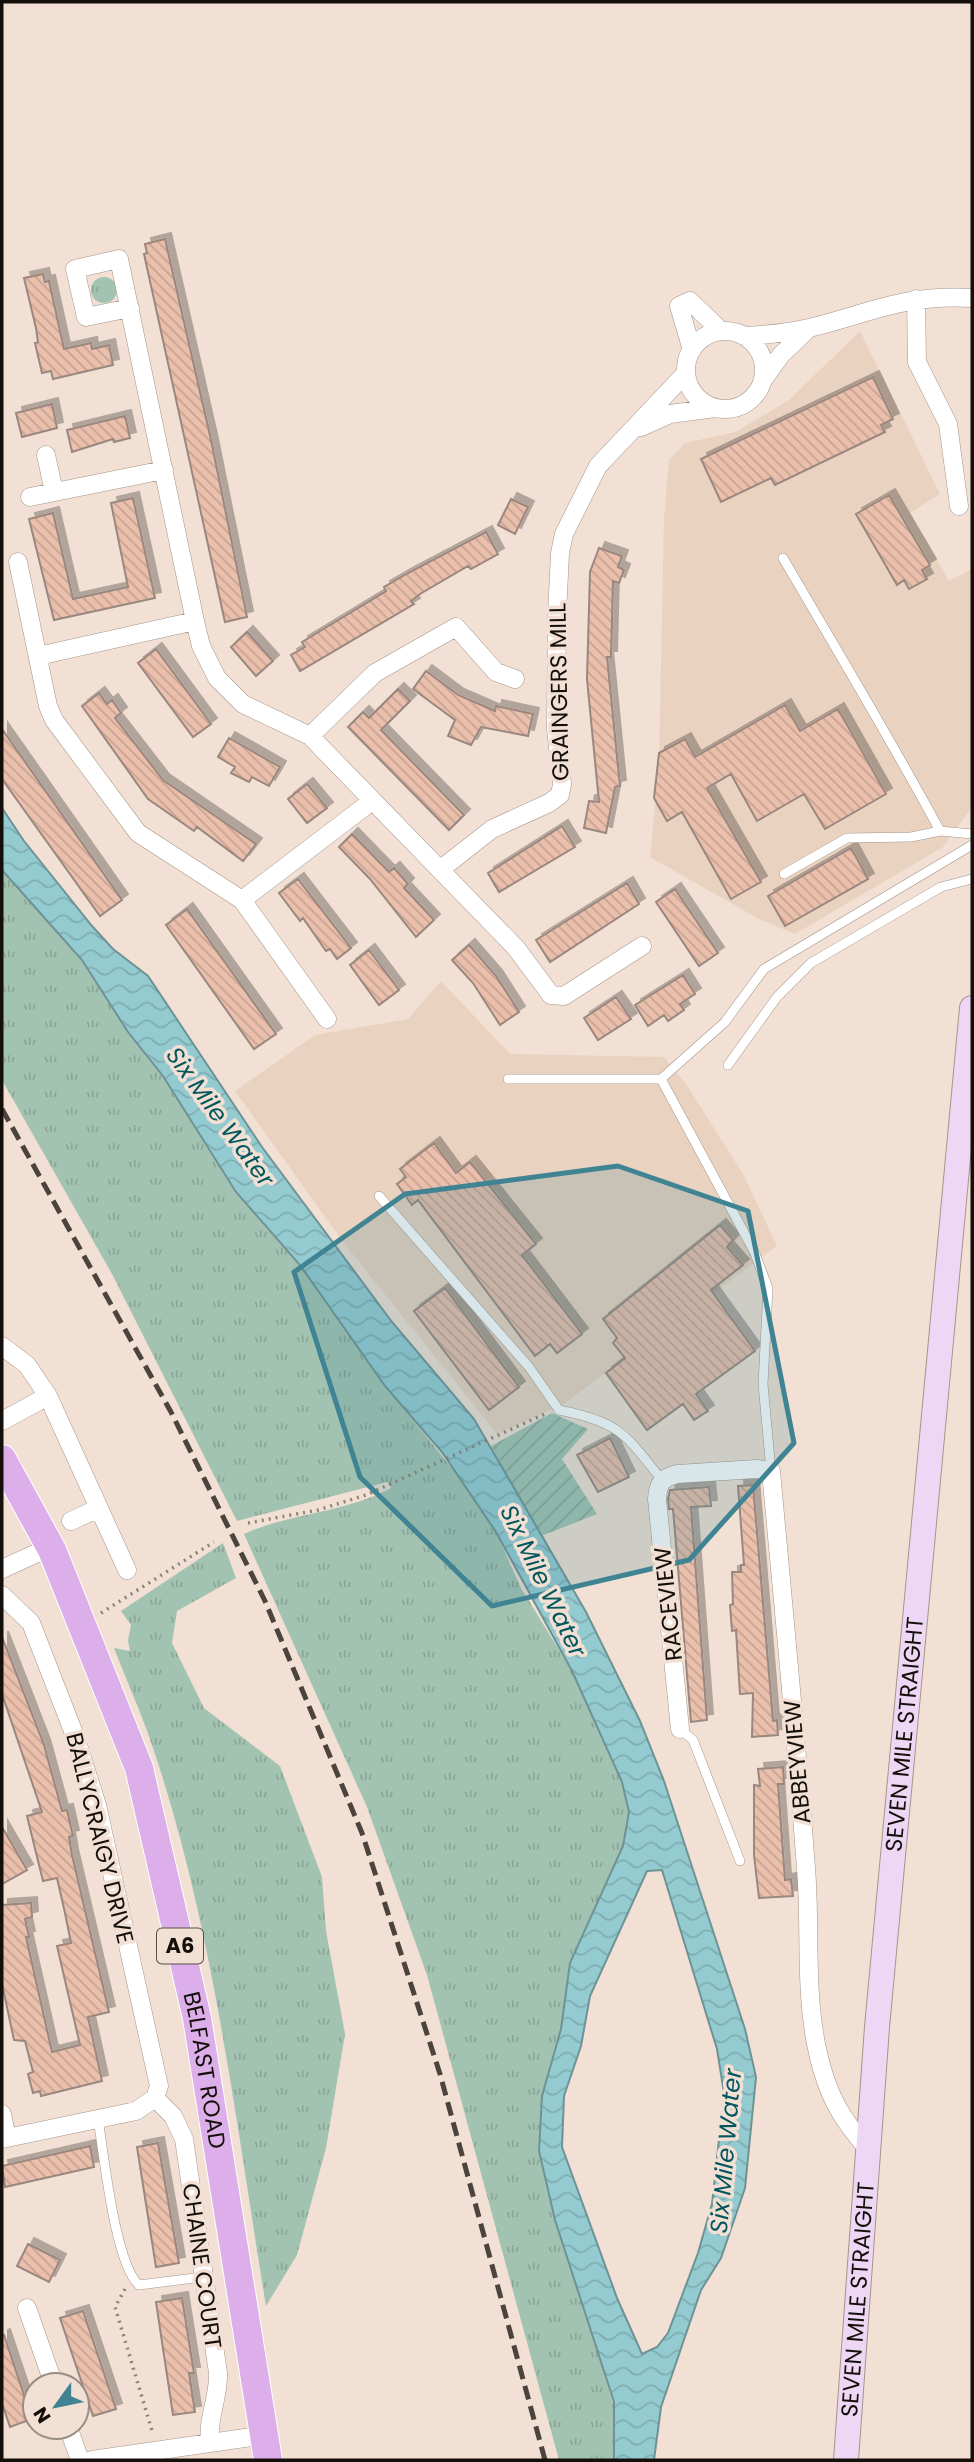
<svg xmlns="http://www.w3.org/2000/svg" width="974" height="2462" viewBox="0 0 974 2462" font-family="Poppins,sans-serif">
	<defs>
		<pattern id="grass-tufts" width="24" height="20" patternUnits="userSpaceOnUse" patternTransform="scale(1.75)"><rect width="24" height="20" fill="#a3c3b2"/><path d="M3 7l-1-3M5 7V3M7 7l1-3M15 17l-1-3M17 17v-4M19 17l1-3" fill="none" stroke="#8ba698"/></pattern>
		<pattern id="garden-furrows" width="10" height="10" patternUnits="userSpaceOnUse" patternTransform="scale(1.75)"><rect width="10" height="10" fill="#a3c3b2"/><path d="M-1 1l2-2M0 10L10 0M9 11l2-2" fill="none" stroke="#8ba698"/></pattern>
		<pattern id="water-waves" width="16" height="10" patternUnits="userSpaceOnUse" patternTransform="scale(1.75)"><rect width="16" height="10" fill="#94cbd1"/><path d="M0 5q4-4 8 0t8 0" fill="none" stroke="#7fadb2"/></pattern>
		<pattern id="building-back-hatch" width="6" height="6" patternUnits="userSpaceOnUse" patternTransform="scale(1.75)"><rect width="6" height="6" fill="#eabfab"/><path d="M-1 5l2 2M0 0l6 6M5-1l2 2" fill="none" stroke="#c8a392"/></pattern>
		<filter id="shadow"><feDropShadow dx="6" dy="-6" stdDeviation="0" flood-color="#0004"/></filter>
	</defs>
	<rect width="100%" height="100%" fill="#f1e0d3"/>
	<path fill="#ead2c0" d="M860,331L940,494L910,513L949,581L972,569V807L943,847L795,934L759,919L650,857L659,765L664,518L669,460L685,443L736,432L789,400Z
		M441,981L510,1054L664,1057L686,1084L743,1174L777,1246L565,1403L497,1434L343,1242L235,1091L315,1035L408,1019Z"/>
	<path fill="url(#grass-tufts)" d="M91 290a13 13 0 1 1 26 0a13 13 0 1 1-26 0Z
		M2,870L82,960L128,1032L163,1076L224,1171L300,1265L387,1388L467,1487L496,1532L521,1588L572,1671L622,1782L629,1812L623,1846L570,1963L561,2029L548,2075L555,2220L579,2286L614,2407L616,2460H559L427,1975L367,1807L244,1534C290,1513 345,1513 391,1488L387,1482L237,1521L112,1274L2,1080Z
		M223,1543L236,1578L177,1611L172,1643L204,1708L280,1766L322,1877L326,1931L345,2034L326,2148L297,2255L266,2306C235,2118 213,1923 151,1742C140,1710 126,1679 114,1648L130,1651L128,1640L131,1625L121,1611Z"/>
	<path fill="url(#garden-furrows)" d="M552,1413L588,1429L562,1459L597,1514L541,1536L491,1446Z"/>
	<path fill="url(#water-waves)" stroke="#6e9395" stroke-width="2" fill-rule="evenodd" d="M2,808L24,841L92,926L113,949L148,976L262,1147L392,1322L474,1419L586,1612L640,1721L664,1781L745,2029L756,2077L745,2188L721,2258L701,2290L661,2407L654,2460H614V2402L555,2220L539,2151L542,2096L561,2029L570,1963L623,1846L629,1812L622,1782L572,1671L496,1532L442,1452L385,1386L300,1265L236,1192L163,1076L128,1032L82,960L2,870ZM662,1870L717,2049L724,2093L712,2204L698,2253L668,2333L657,2347L642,2354L617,2298L562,2147L564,2096L581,2046L590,1996L647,1871Z"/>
	<path fill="url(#building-back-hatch)" stroke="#9a877f" stroke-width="2" filter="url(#shadow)" d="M165,239L211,440L247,617L225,622L144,254L147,253L145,244Z
		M43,274L45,282L49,281L64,349L91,343L92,349L109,345L113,365L53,379L51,371L42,373L35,343L38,342L36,328L24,278Z
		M873,377L893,419L881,425L885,432L775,485L771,478L721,502L701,459Z
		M52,404L57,428L22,437L16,413Z
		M125,416L130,438L114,442L113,439L72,452L67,430Z
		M889,495L930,565L922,570L927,579L909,589L904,580L897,585L856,514Z
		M133,498L155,598L54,620L29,519L53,513L73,599L128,587L111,503Z
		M511,499L528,507L515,534L498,525Z
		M486,532L498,554L471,569L468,566L420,594L411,601L414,604L300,671L291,655L305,647L302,642L386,591L384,587L408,573Z
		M599,548L622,556L618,567L624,570L619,583L613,581L611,657H607L620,786L615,787L606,833L584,828L589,801L599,802L587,679L590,572Z
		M247,632L273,661L256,676L231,647Z
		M156,649L211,724L193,737L138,663Z
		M426,671L458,695L495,711L496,706L533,714L528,736L481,727L471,745L448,736L455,720L413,689Z
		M398,689L410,701L381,730L464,815L449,830L348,727L363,712L369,718Z
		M99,693L107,704L112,700L121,713L115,718L163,780L256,844L243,861L197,827L194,831L148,799L82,706Z
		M785,705L800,731L838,709L886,794L825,829L804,794L757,821L731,774L707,788L761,882L731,899L682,812L667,821L654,798L659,753L685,739L695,757Z
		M2,729L122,900L100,916L2,779Z
		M229,738L280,767L269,786L252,777L249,782L231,773L235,767L218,757Z
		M307,784L327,808L307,823L288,799Z
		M562,826L575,847L499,892L488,873Z
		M352,834L389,872L394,868L408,884L404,888L434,920L416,937L370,879L339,847Z
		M851,848L868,879L785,926L768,896Z
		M298,879L351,948L337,959L330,949L326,951L303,918L300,921L279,893Z
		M627,883L639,904L550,962L536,940Z
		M675,889L718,953L699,966L656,902Z
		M187,909L276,1034L254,1049L166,925Z
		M469,945L496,976L519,1012L500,1025L473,983L452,960Z
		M369,950L399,990L379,1005L350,965Z
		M683,975L695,994L680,1004L684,1010L668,1021L664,1015L648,1026L635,1005Z
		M616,997L631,1019L598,1040L584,1018Z
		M434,1143L456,1173L470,1162L536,1244L522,1255L582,1334L557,1353L550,1344L535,1356L418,1200L412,1205L397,1184L406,1177L400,1169Z
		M720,1225L733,1240L727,1247L743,1265L711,1290L755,1351L696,1394L708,1411L694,1420L683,1404L647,1430L606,1373L625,1358L613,1343L617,1338L603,1319Z
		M445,1288L519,1387L489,1410L414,1311Z
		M610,1438L629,1477L598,1492L577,1455Z
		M753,1485L773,1721L777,1720L778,1735L752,1737L753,1693L740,1694L736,1630L732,1631L730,1605L733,1604L732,1572H741V1565H744L738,1486Z
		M709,1487L711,1506L691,1507L707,1720L691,1722L673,1509H669L668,1499L670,1490Z
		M2,1637L44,1745L62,1811L67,1810L73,1836L69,1837L72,1855L109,2012L88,2017L102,2081L41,2096L40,2091L33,2093L28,2074L33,2072L25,2041L14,2040L2,1984V1905L31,1903L32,1917L25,1919L29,1937H26L52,2052L80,2045L57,1946L71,1943L65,1913L57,1878L43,1881L27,1816L42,1812L2,1694Z
		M783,1767L784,1784H778L785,1880L791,1879L793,1896L759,1898L754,1855V1785L760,1786L758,1769Z
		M2,1827L27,1870L2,1884Z
		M158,2143L179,2263L156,2267L137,2147Z
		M90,2146L94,2167L5,2187L2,2166Z
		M28,2244L60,2260L49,2282L17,2266Z
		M182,2298L194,2373H189L195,2412L173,2415L156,2302Z
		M83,2311L116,2409L93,2416L60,2318Z
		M4,2335L32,2419L10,2427L2,2403V2336Z"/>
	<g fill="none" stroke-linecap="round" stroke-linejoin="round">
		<g stroke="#a59589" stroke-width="10">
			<path id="service" d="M783,558C836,649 890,738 940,831
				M784,874L847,838L911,837L940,831L972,834
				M728,1065L777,997L811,963L941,887L972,879
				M508,1079H661L754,1251L768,1288L763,1384L771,1471
				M661,1079L725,1022L764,969L972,845
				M379,1196L529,1367L559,1410C620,1422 625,1434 662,1480
				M680,1729L693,1740L740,1861
				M98,2119C104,2155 115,2264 139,2285L203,2277"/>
		</g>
		<g stroke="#a59589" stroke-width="19">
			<path id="minor" d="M916,299L917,362L948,424L959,506
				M130,308L86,317L75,269L119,259L195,621L201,646L217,678L243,704L310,736L516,948L551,995L564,996L642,946
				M686 370a39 39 0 1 1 78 0a39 39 0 1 1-78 0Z
				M744,336C765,335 788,333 809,328C871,313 904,294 972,298
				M692,350L679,306L690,301L721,331
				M763,380L781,355L809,328
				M641,427L670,414L715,408
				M46,455L54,492
				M30,497L164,470
				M18,562L48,706L54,720L138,833L242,900L327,1019
				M38,656L195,621
				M310,736L375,673L456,627L496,672L515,679
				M441,869L492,829L549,803L560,795L562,784L556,729L557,615L560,553L564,534L598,466L686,373
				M242,900L372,801
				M2,1346L27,1365L48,1396L127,1570
				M2,1421L48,1396
				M71,1521L99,1508
				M2,1569L37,1553L52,1550
				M2,1595L31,1623L75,1736L97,1805L159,2086L155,2098L136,2111L2,2139
				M680,1729L657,1499C658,1483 662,1478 677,1474L757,1469L771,1471C783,1603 796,1735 806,1868C811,1928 804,1993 818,2053C827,2094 841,2119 869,2150
				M155,2098L173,2116L184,2139L218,2373C219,2398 207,2418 210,2443
				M2,2114L7,2138
				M27,2308L54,2385
				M68,2427L80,2460
				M92,2460L266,2435"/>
		</g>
		<g stroke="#a59589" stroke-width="26">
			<g id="secondary">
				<path id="s1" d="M846,2460L877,2027L972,1008"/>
			</g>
		</g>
		<g stroke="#fff" stroke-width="30">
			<g id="primary">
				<path id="s2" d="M2,1459L52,1550L139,1768L197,2018L268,2460"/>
			</g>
		</g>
		<path stroke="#8e8279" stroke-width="3.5" stroke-dasharray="2 5" stroke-linecap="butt" d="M248,1523L318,1510L366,1495L547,1413
			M101,1613L214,1542
			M125,2289L115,2307L153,2434"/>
		<use href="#service" stroke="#fff" stroke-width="9"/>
		<use href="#minor" stroke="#fff" stroke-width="18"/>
		<use href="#secondary" stroke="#eed7f5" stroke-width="24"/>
		<use href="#primary" stroke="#dcafeb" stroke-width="28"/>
		<path stroke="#4b433c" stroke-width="5" stroke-dasharray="14 7" stroke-linecap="butt" d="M2,1109L171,1412L265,1601L362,1833L440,2074L545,2460"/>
	</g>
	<path fill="#408493" fill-opacity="0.2" stroke="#408493" stroke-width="5" stroke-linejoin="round" d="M618,1166L748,1211L794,1443L689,1560L492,1606L360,1477L294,1272L405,1194Z"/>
	<g text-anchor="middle" stroke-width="7" stroke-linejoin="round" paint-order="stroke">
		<rect fill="#f1e0d3" stroke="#564e46" stroke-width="2" x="157" y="1928.5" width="46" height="35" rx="5"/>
		<g font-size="21" font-weight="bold" fill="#140f0a">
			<text x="180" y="1953">A6</text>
		</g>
		<g font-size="23" fill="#140f0a" stroke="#f1e0d3">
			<text transform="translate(559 692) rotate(-91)" y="8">GRAINGERS MILL</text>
			<text transform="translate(668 1604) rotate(-96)" y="8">RACEVIEW</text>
			<text dy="8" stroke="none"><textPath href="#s1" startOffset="728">SEVEN MILE STRAIGHT</textPath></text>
			<text transform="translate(797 1762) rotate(-95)" y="8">ABBEYVIEW</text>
			<text transform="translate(100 1838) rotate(76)" y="8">BALLYCRAIGY DRIVE</text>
			<text dy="8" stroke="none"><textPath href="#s2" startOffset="648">BELFAST ROAD</textPath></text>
			<text transform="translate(202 2266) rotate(82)" y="8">CHAINE COURT</text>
			<text dy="8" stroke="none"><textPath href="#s1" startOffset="161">SEVEN MILE STRAIGHT</textPath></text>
		</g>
		<g font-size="24" font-style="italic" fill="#04575e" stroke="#f1e0d3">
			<text transform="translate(220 1117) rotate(54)" y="8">Six Mile Water</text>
			<text transform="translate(543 1581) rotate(64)" y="8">Six Mile Water</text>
			<text transform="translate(726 2151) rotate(-85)" y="8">Six Mile Water</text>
		</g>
	</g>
	<rect width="974" height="2462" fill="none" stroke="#140f0a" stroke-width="7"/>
	<g transform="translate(56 2406) rotate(237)"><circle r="33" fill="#f1e0d3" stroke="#998c83" stroke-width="2"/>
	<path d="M0-5L12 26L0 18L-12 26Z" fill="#408493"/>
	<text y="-10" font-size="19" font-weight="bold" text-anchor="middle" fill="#140f0a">N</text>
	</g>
</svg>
